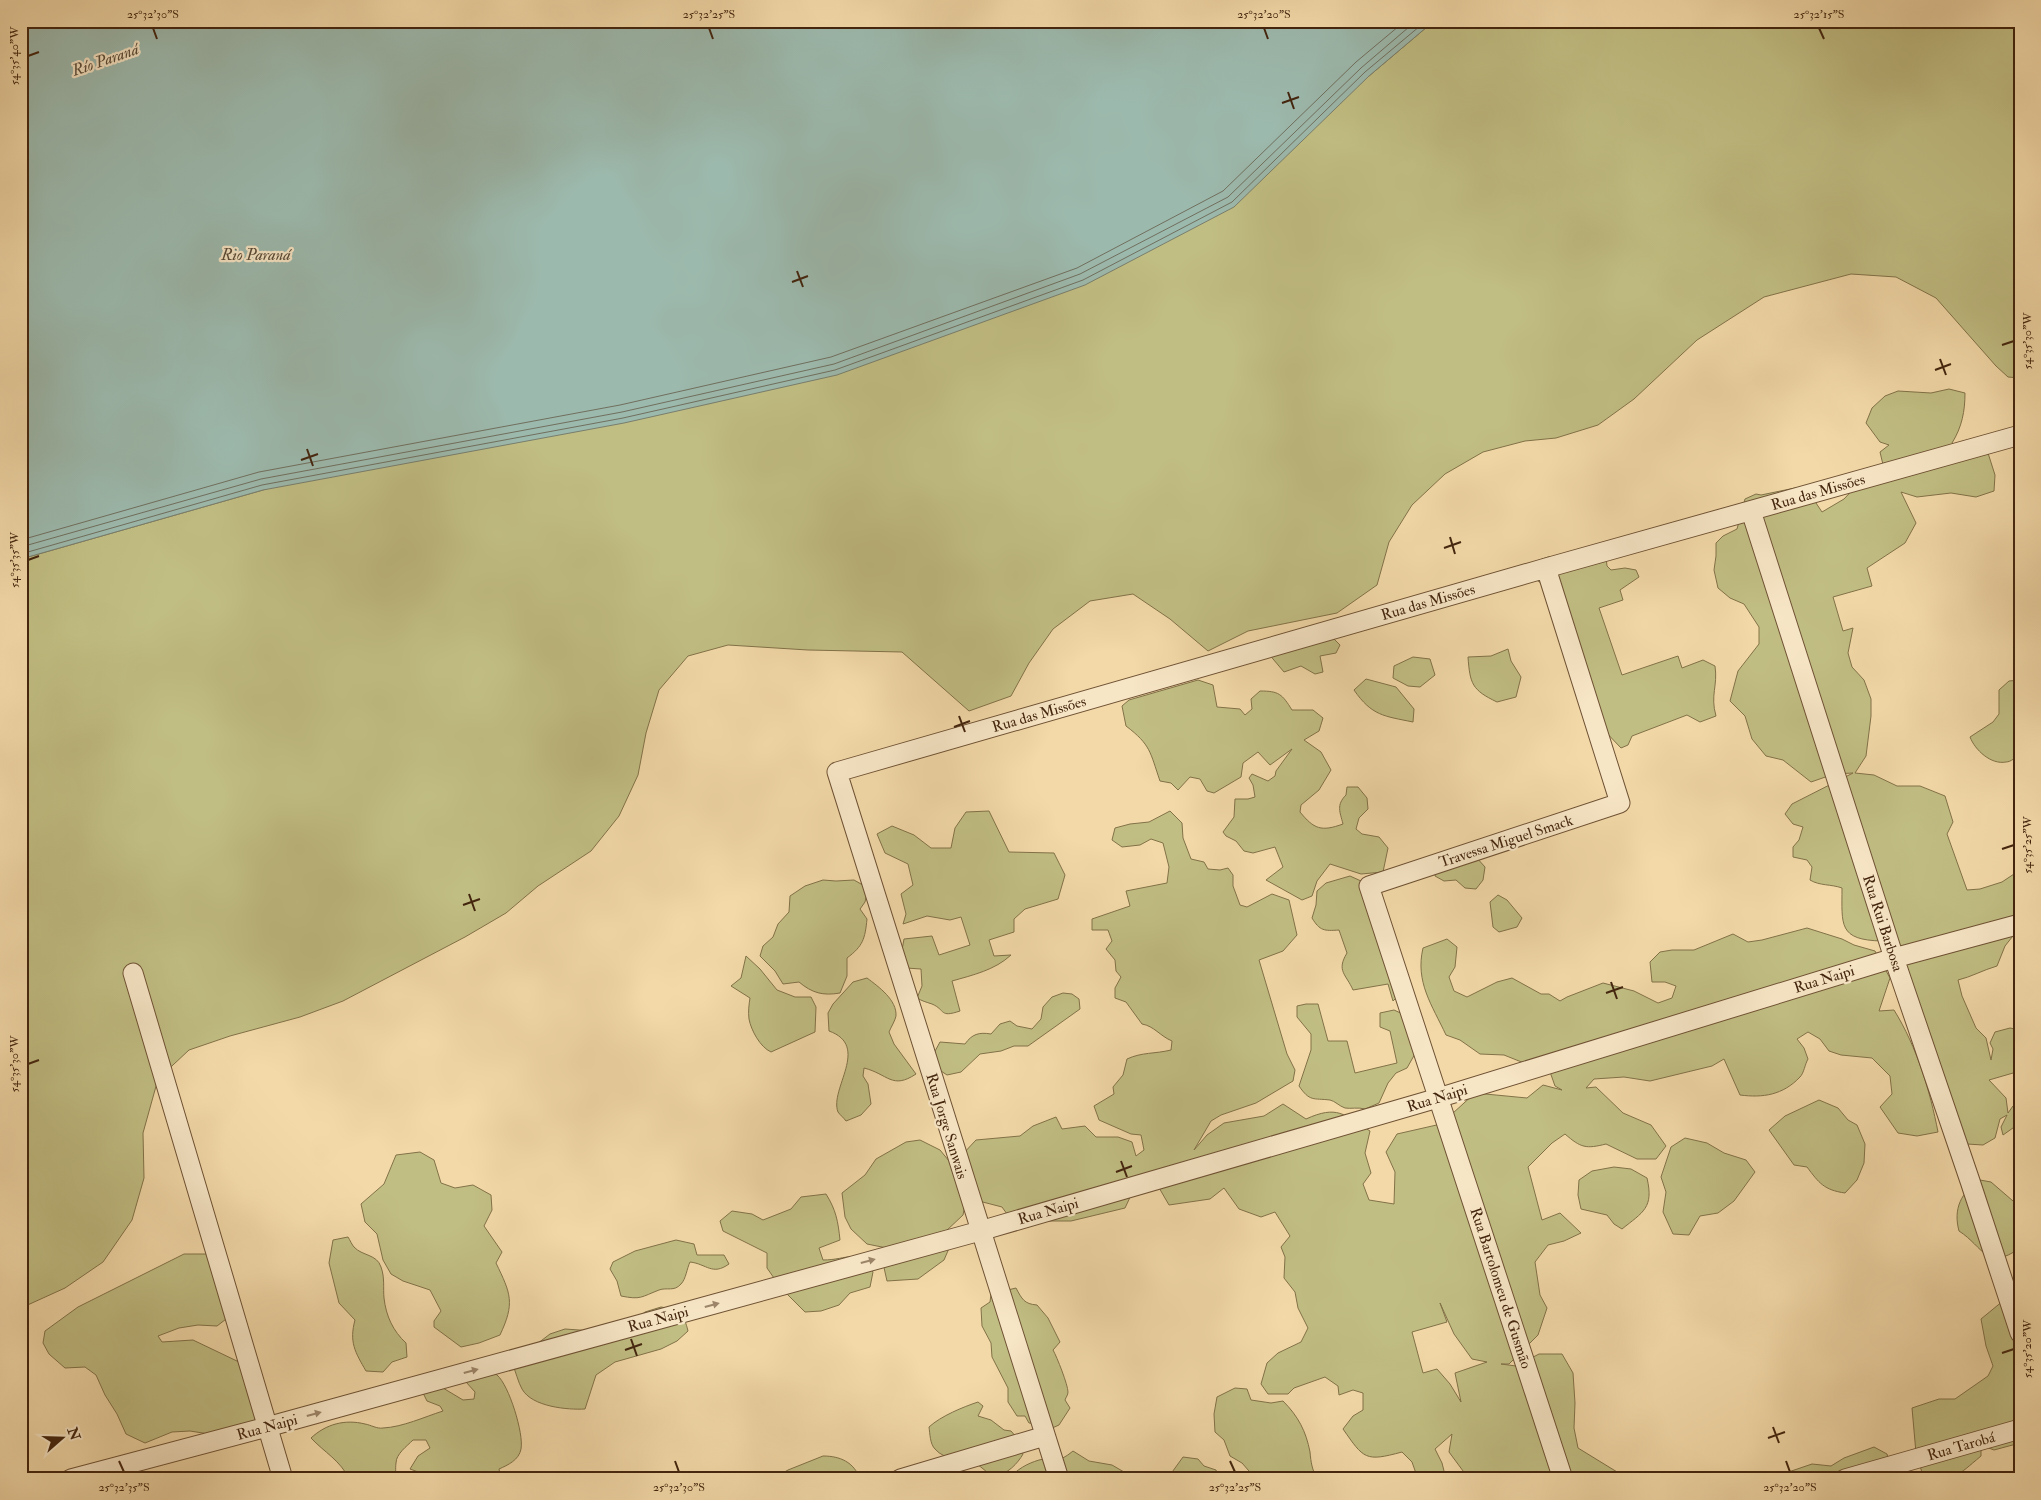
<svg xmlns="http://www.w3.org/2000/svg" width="2041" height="1500" viewBox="0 0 2041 1500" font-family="'IM FELL Double Pica',serif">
	<rect width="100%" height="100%" fill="#f3d9a8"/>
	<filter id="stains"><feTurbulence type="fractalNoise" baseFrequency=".004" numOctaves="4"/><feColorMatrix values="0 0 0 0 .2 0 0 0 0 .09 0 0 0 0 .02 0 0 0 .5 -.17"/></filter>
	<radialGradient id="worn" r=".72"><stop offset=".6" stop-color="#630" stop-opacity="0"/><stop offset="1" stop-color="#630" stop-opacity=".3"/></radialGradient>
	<path fill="#c1be83" stroke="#827248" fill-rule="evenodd" d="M1434,21H2020V378L2008,377L1996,366L1936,298L1896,277L1851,274L1764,297L1697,340L1634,399L1598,425L1556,438L1525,441L1483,452L1445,474L1412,505L1389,542L1377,585L1337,613L1248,631L1208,651L1170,619L1133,594L1090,601L1053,629L1029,663L1011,696L969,711L902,652L808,650L728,645L688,656L659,690L646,733L638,775L619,816L591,851L538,886L506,913L465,937L343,1001L300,1017L230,1036L189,1050L158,1079L143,1133L144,1178L132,1220L103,1262L65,1288L21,1308V559L263,490L1369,76Z
		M1949,389L1965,393C1965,411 1962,427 1952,443L1960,449L1988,453L1995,475L1994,491L1976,497L1951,493L1917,497L1901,492L1916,523L1905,543L1867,568L1872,586L1833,597L1843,631L1853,628L1848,653L1852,667L1864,680L1871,699V716L1866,756L1855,773L1874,775L1897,786H1920L1945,796L1953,822L1947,834L1967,890L1980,889L2002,882L2020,870V927L2005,946L1997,966C1983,970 1971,977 1958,980L1962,996L1976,1028L1986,1038L1991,1060L1993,1049L1990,1043L1995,1032L2010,1028L2020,1030V1071L1989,1080L2006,1098L2008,1113L2013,1106L2020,1104V1123L2003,1135L2001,1127L2007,1115L2000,1119L1995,1138L1983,1145L1967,1144L1960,1136L1882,941C1838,940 1842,925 1842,888C1831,884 1820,886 1810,880L1812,867L1807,860L1793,857V847L1799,840L1803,827L1793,824L1785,814L1792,804L1853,773L1834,774L1811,782L1783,760L1766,756L1752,739L1745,716L1730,701L1738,671L1759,644V627L1744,604L1730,598L1718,588L1714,570L1716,556V543L1723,536L1737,529L1745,499L1756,494L1761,495L1795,488L1810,494L1822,512L1844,499L1862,480L1885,473L1880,452L1889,445L1880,442L1866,423L1872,408L1885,396L1898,391L1931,393Z
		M1557,556L1606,557L1607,566L1611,570L1625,568L1636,570L1639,577L1620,590L1623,600L1599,608L1622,675L1678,656L1682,668L1703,660L1715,666C1718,686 1710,695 1716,716L1700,722L1687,715L1632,736L1628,745L1621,748L1601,727L1544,585L1535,579L1531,563L1548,557Z
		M1298,632L1331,636L1340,645L1336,653L1320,656L1323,672L1315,674L1301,666L1284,672L1268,653C1276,635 1279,633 1298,632Z
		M1508,649L1511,661L1521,677L1516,697L1497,702C1472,690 1470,684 1468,657L1491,656Z
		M1413,657L1430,659L1435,675L1420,687L1408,686L1393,678L1394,666Z
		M1366,679L1396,687L1414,709L1413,722C1384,716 1372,716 1354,690Z
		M1198,680L1213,685L1217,707L1240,709L1245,715L1252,709L1251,699L1260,691C1279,691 1282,694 1292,710H1313L1323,718L1319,731L1304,740L1321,752L1331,770L1319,790L1301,805L1300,812C1314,829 1321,832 1343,824C1340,812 1336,805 1346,795L1347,787H1358L1367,798L1368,809L1359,818L1356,829L1362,834L1379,837L1388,848L1383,872L1361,874L1330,864L1317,881L1312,896L1302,900L1266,880L1283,867L1275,847L1253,853L1244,851L1236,841L1226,836L1223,832L1234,817L1235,799H1248L1255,797L1253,785L1249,778L1252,774L1268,781L1275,776L1276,771L1292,749L1270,765L1258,752L1243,763L1241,777L1214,793L1207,791L1200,779L1190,777L1178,790L1171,783L1160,781C1150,752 1151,745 1126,726L1122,706L1129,700Z
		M2020,680V754C2016,757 2011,762 2006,762C1991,765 1975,750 1970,737L1993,722L1999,714V690L2009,681Z
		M989,811L1009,852L1054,853L1065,875L1058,899L1025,909L1014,919V932L989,940L994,956L1011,955C995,970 973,975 952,981L960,1011C939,1018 946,1010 932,1004C926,1002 922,1001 917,998L922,986L921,969L906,968L902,950L904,939L932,936L939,955L970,945L961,917L950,920L927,916L903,924L906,914L901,894L913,885L908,864L885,853L877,834L892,826L914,835L931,848H951L955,828L966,812Z
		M1170,811L1182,823L1183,838L1191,859L1204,862L1208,869L1220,870L1228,868L1233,875V886L1240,905L1247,907L1272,894L1289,900L1297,935L1283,951L1259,960L1287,1054L1295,1070L1293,1081L1256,1103L1221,1115L1211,1121L1194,1150L1207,1135L1224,1123L1264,1116L1283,1104L1306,1119C1337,1105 1344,1114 1370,1131L1365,1153L1371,1173L1363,1184L1369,1200L1394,1204L1395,1172L1386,1152L1397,1134L1441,1124L1475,1093L1527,1098L1543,1085L1562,1090L1555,1086L1549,1069L1529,1065L1504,1055L1480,1054L1460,1040L1446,1035C1432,1005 1415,982 1423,948L1447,939L1457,947L1455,967L1449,977L1454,991L1467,997L1497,982L1512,978L1541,994H1549L1560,1001L1567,997L1603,983L1634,991L1658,1003L1672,998L1676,986L1665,982H1652L1650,962L1660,952L1672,950H1694L1733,934L1748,942L1762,940L1807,928L1842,939L1854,945L1875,951L1890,978L1879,1011L1894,1010C1917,1047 1930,1091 1938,1132L1917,1136L1898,1133L1880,1107L1892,1094L1890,1076L1872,1058L1841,1055L1829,1051L1820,1039L1808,1032L1797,1039L1804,1048L1808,1059C1805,1064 1804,1073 1800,1077C1783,1095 1763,1098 1740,1095L1724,1059L1712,1066L1650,1081L1624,1077L1594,1079L1586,1088L1596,1087L1623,1113L1651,1125L1666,1146L1656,1159H1637L1606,1144C1586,1149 1581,1148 1565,1134L1552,1143L1528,1167L1542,1220L1560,1213L1581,1233L1564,1241L1548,1245L1535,1262L1540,1295L1547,1308L1538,1335L1509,1364H1501L1516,1366L1539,1354H1562L1573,1373L1575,1403L1574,1428L1578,1448L1622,1475L1623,1479H1469L1449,1452L1452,1434L1435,1449L1442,1463L1446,1479H1418L1412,1462L1402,1452C1365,1462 1364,1459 1343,1429L1353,1416L1363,1410V1393L1353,1390L1339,1395L1338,1386L1325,1377L1294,1388L1288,1394H1268L1261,1384L1267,1363L1278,1353L1301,1342L1308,1328L1298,1308L1295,1292L1284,1278L1285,1257L1281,1247L1290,1236L1275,1212L1261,1217L1239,1209L1224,1188L1210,1199L1169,1205L1158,1186L1140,1176L1125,1208L1071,1221H1048L1017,1228L1002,1207L975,1200L968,1190L963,1215L945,1232L950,1246L944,1260L918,1279L887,1281L883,1263L887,1248L867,1244L851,1229L845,1217L842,1193L865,1175L876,1159L906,1142L920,1140L940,1150L954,1167L961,1156L976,1140L1020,1136L1033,1126L1056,1117L1062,1129L1085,1126L1096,1137H1118L1132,1142L1136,1156L1144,1150L1141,1135L1131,1134L1099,1120L1094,1106L1114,1094L1113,1087L1123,1075L1127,1059C1142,1052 1155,1054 1171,1050L1172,1041C1160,1036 1154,1026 1142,1024L1126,1002L1115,998V988L1121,977L1116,971L1115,960L1106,949L1112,941L1108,930H1092V919L1130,906L1126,891L1167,883L1169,867L1163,843L1151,839L1140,845L1122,847L1112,840L1115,828L1130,824L1149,822ZM1440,1303L1454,1334L1472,1359L1487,1362L1455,1373L1461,1402L1450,1384L1437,1369L1423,1373L1412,1332L1447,1322Z
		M1476,857L1485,867L1483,880L1476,889L1465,888L1456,880L1444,881L1435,876L1437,859Z
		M1350,876L1361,881L1399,995L1393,1001L1388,984L1353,990C1346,974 1336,971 1347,953L1339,930C1324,931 1320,931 1312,918L1316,905L1317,891L1326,883Z
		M823,880L836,881L854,880L868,888L865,902L860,909L867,919C865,939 863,946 847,958V976L840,993C823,996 812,993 799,982L783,984L775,971L760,956L763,946L773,937L778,924L789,912L790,896L805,886Z
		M1498,895L1507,900L1522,918L1517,927L1499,932L1493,927L1490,902Z
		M746,956L760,969L777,990L795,997H811L816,1007L815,1032L771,1052C760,1047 751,1030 749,1019C748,1012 749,1004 750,998L731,986L741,978Z
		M867,978C879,987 897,1000 896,1016C895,1021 891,1027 889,1032L894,1044L916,1074C892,1090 888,1074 864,1068L863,1076L868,1084L871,1104L861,1115L846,1121C844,1118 840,1115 838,1112C829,1089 871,1046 829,1031L828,1013L833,1004L853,982Z
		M1063,993L1072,994L1079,999L1080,1009L1028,1046H1014L1001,1051L980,1054L961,1072L947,1075L935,1067L934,1053L940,1042L965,1044C972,1034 979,1032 991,1034L1000,1024L1010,1021L1017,1026L1032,1029L1041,1019L1043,1007L1052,997Z
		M1306,1004H1318L1328,1041H1347L1355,1073L1397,1063L1390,1031L1380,1027V1013L1394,1010L1405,1015L1416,1052L1407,1068L1396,1073L1388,1083L1379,1103L1365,1109C1358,1107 1351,1109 1345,1108C1339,1106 1335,1101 1330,1100C1313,1098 1310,1102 1299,1086L1311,1050V1034L1297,1017V1006Z
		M1819,1100L1838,1108L1848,1120L1857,1125L1865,1144L1864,1163L1857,1180L1845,1193C1824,1190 1819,1183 1807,1167L1794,1165L1769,1130L1785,1116Z
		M1685,1138L1707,1143L1724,1153L1746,1160L1755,1172L1734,1201L1718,1213L1700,1216L1689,1235L1673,1234L1663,1212L1666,1192L1661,1177L1671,1147Z
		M420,1152L434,1160L441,1183L455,1188L473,1185L491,1195L492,1210L484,1226L502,1252L496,1263C511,1294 515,1303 500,1335L479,1343L461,1347L434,1327V1321L441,1311L430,1290L403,1281L391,1274L383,1260L377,1234L365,1222L361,1204L384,1184L396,1155Z
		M1614,1167L1631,1169L1647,1178C1654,1208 1643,1212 1622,1229L1614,1224L1607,1215L1581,1209L1578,1195L1579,1180L1592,1171Z
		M1980,1180L1991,1182L2020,1207V1248C1986,1272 1984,1247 1959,1231C1953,1209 1961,1192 1980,1180Z
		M826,1194C836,1210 838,1221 840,1240L819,1248L823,1260C849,1260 856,1247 873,1272L870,1287L850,1293L839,1305L821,1311L805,1312L781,1288L767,1268V1253L723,1231L720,1221L732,1211L752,1214L763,1220L791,1209L801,1197Z
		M348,1237C350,1240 352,1245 354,1247C362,1256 377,1254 381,1267C385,1278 383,1288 384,1298C386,1316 393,1331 406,1343L407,1357L392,1362L383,1372L366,1371C355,1352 349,1342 355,1320L339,1303L329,1263L333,1240Z
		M676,1240L694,1244L697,1255H724L729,1264C712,1276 707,1264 690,1262C687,1268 686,1279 681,1284C674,1292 667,1287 659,1290C641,1297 641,1300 621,1296L617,1281L610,1269L613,1262L635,1251Z
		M184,1254H207L230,1316L217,1326L198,1325L179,1328L158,1336L162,1342L193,1340L239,1362L255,1396V1423L209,1434L190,1431L172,1432L145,1443L126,1434L117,1414L105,1395L96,1375L85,1367L65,1368L49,1354L43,1343L45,1331L78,1307Z
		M2020,1287V1443L1994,1450L1981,1445V1456C1956,1477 1957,1479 1924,1479L1916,1453L1912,1408L1939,1399H1955L1988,1376L1993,1366L1986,1346L1981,1319Z
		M1016,1288C1022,1299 1024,1304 1037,1305L1048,1318L1060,1342L1053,1350C1057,1357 1068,1385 1068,1392C1068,1395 1066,1397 1065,1400L1070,1408L1059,1425L1050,1429L1041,1424L1029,1423L1025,1416H1017L1008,1402V1388L992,1357L991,1343L982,1326L981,1308L990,1302L991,1294Z
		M661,1307C679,1310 684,1314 688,1331L677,1341L661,1349L615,1362L596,1375L585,1409C568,1410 532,1407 522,1389C518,1382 516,1372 512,1363L550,1334L565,1329L593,1331L640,1316L645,1312Z
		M482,1370C487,1371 494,1372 497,1375C509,1385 524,1434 521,1449C519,1460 508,1465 499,1469L501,1479H445L436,1473H421L410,1469L418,1456L430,1448L426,1440H413C407,1446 396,1454 396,1463C395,1470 397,1472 393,1479H349C341,1461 324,1452 311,1438C326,1424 345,1419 365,1424C371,1425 377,1429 383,1428C403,1427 424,1417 443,1411L440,1406L427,1401L421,1389L438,1385L463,1400L474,1399L475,1392L466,1382Z
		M1235,1388L1247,1389L1251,1400L1271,1403L1283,1401C1298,1416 1306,1431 1310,1452C1311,1463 1312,1469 1317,1479H1256L1242,1463L1230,1456L1224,1440L1215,1432L1214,1414L1217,1397Z
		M978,1402L983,1406L978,1416L991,1420L1004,1430L1011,1431L1017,1438L1023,1454C1018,1463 1007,1475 996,1475C987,1475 983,1467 976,1464C963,1458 945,1461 935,1449C930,1444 930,1434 929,1427C941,1416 963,1407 978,1402Z
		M1874,1447L1887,1454L1891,1469L1888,1479H1768L1812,1464L1831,1466L1844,1458Z
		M1073,1451L1089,1461L1112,1465L1136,1479H1008C1018,1469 1026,1464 1039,1460C1057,1456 1056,1465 1073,1451Z
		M823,1456C840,1456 854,1462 860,1479H772L788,1470Z
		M1183,1457L1198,1459L1204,1466L1216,1470L1219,1479H1153L1170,1475Z"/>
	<path fill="#9cb9ad" stroke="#787e6d" d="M21,21H1434L1369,76L1234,207L1085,285L837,375L624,423L263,490L21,559Z"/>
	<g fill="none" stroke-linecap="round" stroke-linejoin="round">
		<path stroke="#706f5e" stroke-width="1" d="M21,540L259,472L620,405L831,357L1077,268L1223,191L1356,62L1405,21
			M21,547L261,479L622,412L834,364L1080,274L1228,197L1361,68L1416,21
			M21,554L262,485L623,418L835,370L1083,280L1232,202L1365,72L1426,21"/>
		<g stroke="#6f5234" stroke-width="21">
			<path id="street" d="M1751,511L1894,958L1970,1181L2020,1333
				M1546,568L1620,803L1369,886L1563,1479
				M133,973L283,1479
				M71,1479L267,1427L980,1231L1438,1098L1894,958L2020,924
				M900,1479L1045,1436
				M1059,1479L837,772L1546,568L2020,435
				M1845,1479L2020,1429"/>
		</g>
		<use href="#street" stroke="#f7e6c6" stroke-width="19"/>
	</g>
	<defs><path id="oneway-solid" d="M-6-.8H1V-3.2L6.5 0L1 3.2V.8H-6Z" transform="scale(1.25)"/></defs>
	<g fill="#9d866a">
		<use href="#oneway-solid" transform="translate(868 1261) rotate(-15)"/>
		<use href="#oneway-solid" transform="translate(712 1305) rotate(-15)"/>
		<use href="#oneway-solid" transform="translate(471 1371) rotate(-15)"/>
		<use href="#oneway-solid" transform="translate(314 1414) rotate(-15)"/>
	</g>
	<path fill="none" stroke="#43250e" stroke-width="2" d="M153,28L157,39M709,28L713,39M1264,28L1268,39M1819,28L1824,39M28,56L39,52M1288,92L1294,109M1282,103L1299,97M797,271L803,287M792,282L808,276M2002,345L2014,341M1940,359L1946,375M1935,370L1951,364M307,449L313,466M301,460L318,454M1450,537L1455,554M1444,548L1461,542M28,560L39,556M959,716L965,732M954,727L970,721M2002,849L2014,845M469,894L475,911M463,905L480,899M1611,982L1617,999M1606,993L1623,987M28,1064L39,1060M1121,1161L1127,1177M1116,1172L1132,1166M631,1339L637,1356M625,1350L642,1344M2002,1353L2014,1349M1773,1427L1779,1443M1768,1438L1785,1432M119,1461L124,1472M675,1461L679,1472M1230,1461L1235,1472M1786,1461L1790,1472"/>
	<g text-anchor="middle" stroke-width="4.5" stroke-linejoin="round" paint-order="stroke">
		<g font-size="15" fill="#43250e" stroke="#f7e6c6">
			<text transform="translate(1818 492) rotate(-16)" y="5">Rua das Missões</text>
			<text transform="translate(1428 602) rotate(-16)" y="5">Rua das Missões</text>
			<text transform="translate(1039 714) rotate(-16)" y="5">Rua das Missões</text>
			<text transform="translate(1506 841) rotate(-18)" y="5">Travessa Miguel Smack</text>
			<text transform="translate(1883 923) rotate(72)" y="5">Rua Rui Barbosa</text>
			<text transform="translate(1824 979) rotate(-17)" y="5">Rua Naipi</text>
			<text transform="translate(1437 1098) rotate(-17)" y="5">Rua Naipi</text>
			<text transform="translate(947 1126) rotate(73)" y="5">Rua Jorge Sanwais</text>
			<text transform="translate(1048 1211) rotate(-16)" y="5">Rua Naipi</text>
			<text transform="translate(1501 1288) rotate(72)" y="5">Rua Bartolomeu de Gusmão</text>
			<text transform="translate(658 1319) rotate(-15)" y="5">Rua Naipi</text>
			<text transform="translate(267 1427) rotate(-15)" y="5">Rua Naipi</text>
			<text transform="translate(1961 1446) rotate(-16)" y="5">Rua Tarobá</text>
		</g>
		<g font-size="16" font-style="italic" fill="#594a36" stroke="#f7e6c6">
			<text transform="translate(105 59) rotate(-19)" y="6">Río Paraná</text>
			<text x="256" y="260">Rio Paraná</text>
		</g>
	</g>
	<rect width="2041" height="1500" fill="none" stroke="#f3d9a8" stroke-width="55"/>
	<g transform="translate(62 1438) rotate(70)" stroke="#f7e6c6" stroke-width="4" paint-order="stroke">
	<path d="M0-4L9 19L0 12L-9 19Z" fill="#43250e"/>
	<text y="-8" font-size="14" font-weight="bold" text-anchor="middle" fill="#43250e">N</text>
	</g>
	<rect x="28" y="28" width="1986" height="1444" fill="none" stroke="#43250e" stroke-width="2"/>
	<g font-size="12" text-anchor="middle" fill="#43250e">
		<text x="153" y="18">25°32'30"S</text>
		<text x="709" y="18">25°32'25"S</text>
		<text x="1264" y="18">25°32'20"S</text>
		<text x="1819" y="18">25°32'15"S</text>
		<text transform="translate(14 56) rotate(-90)" y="4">54°35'40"W</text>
		<text transform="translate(2027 341) rotate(-90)" y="4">54°35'30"W</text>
		<text transform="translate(14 560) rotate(-90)" y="4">54°35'35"W</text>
		<text transform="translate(2027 845) rotate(-90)" y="4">54°35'25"W</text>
		<text transform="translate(14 1064) rotate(-90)" y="4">54°35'30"W</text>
		<text transform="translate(2027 1349) rotate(-90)" y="4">54°35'20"W</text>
		<text x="124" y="1491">25°32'35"S</text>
		<text x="679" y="1491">25°32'30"S</text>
		<text x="1235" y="1491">25°32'25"S</text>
		<text x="1790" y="1491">25°32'20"S</text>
	</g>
	<rect width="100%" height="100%" filter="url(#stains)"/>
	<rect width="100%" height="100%" fill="url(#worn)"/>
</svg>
